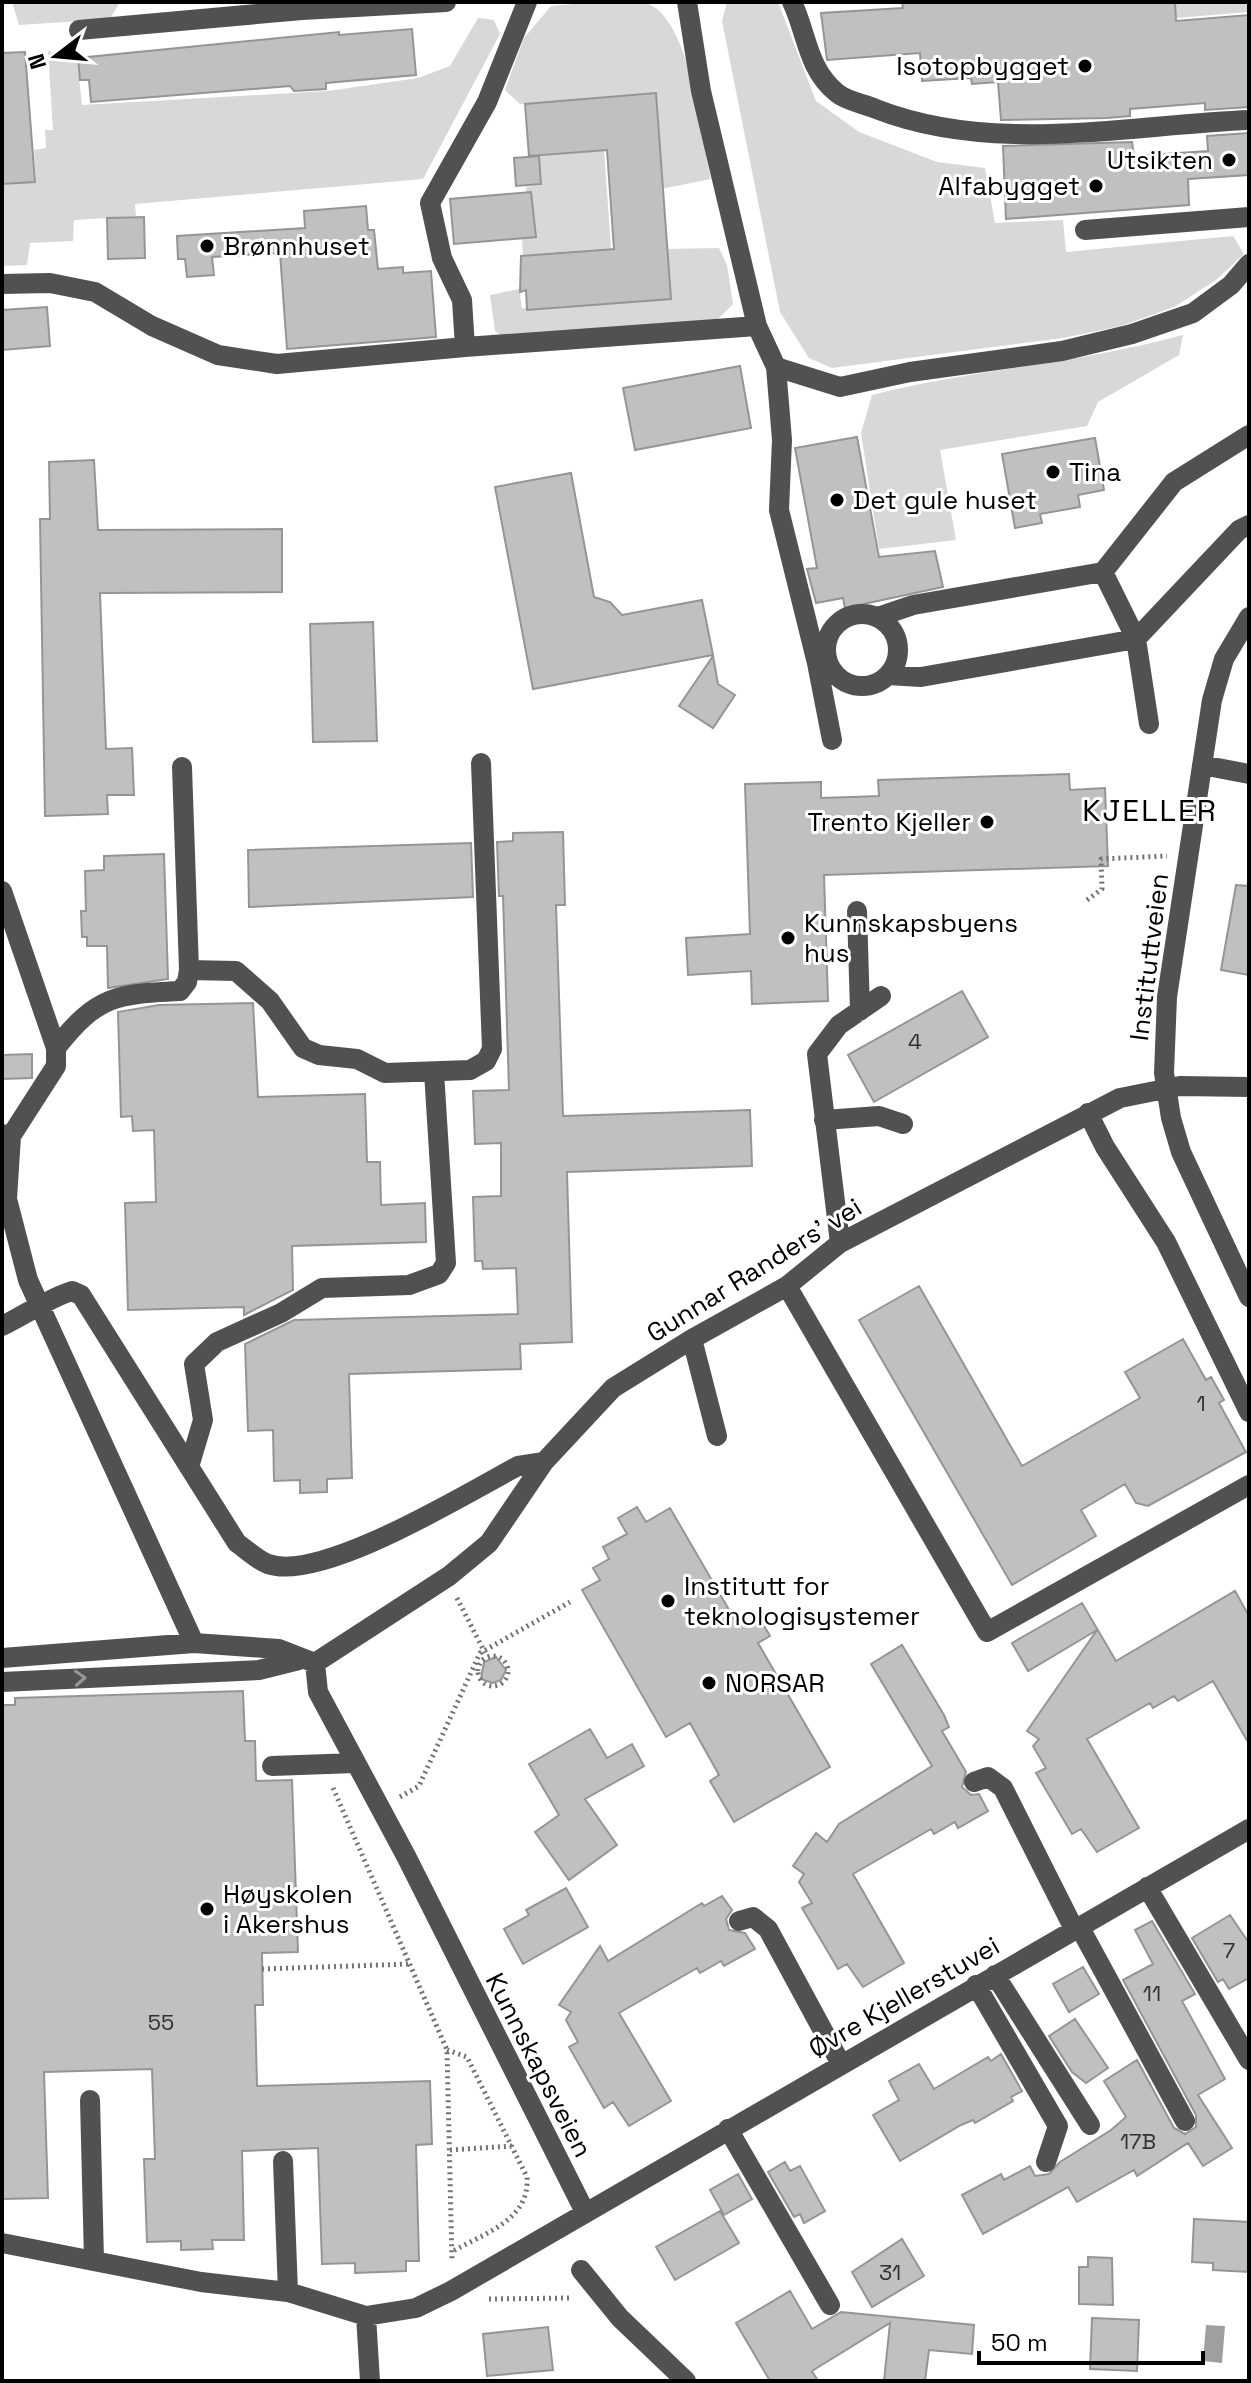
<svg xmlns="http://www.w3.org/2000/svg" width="1251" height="2383" viewBox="0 0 1251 2383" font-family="'Space Grotesk',sans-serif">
	<rect width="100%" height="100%" fill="#fff"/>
	<path fill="#d8d8d8" d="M12,2H120L110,19L19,25Z
		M596,2C610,2 632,0 646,3C691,18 701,136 711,179L661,189L655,93L520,104L505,90L524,38L551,6Z
		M727,2H778L816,101L859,132L937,162L985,168L995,223L1063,220L1066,252L1233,236L1244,254L1216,280L1174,307L1121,326L1063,338L832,368L809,358L780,312L722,21Z
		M1175,2H1249V12L1176,18Z
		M478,18L494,20L500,34L423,179L135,204L136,216L74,220L73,241L30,243L27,265L2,266V185L36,182L34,150L46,148L45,130H53L48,51L77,57L82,105L328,91L418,78L450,66Z
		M604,149L611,248L523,255L522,239L530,238L526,187L542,185L539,156Z
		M719,248L727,265L733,304L717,320L506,339L495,331L490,295L519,289L522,308L665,298L664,249Z
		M1183,335L1179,355L1098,402L1087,426L940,450L956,540L879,549L861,433L872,395C975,369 1081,363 1183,335Z"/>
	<path fill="#9f9f9f" d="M1206,2325L1225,2326L1222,2363L1203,2361Z"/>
	<path fill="#c0c0c0" stroke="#959595" stroke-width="2" d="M902,2H1175L1176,21L1249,15V107L1205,110V103L1130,109V116L1107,118L1001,120L998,82L972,84L971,78L922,81L920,53L827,60L821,13L903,8Z
		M412,29L416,75L326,83V89L294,91L290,86L91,102L89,80H80L78,58L339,32V35Z
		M25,52L35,182L2,184V53Z
		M656,93L671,299L527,310L526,290L520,292L521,256L614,249L607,150L529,156L525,104Z
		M1249,133V175L1188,179L1189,205L1006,219L1003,146L1132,142L1134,156L1208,151L1207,136Z
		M539,156L541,184L516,186L514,158Z
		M531,192L536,237L454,244L450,199Z
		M366,206L368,230H374L378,269L403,267V273L431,271L436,337L287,349L280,253L212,257L214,275L187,277L185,259H178L177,236L305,228L304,211Z
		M144,217L145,258L108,259L107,218Z
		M47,307L50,346L2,350V310Z
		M740,366L751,428L635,450L623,388Z
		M857,437L879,557L935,551L943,587L845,608L843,598L816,603L807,569L817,568L795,448Z
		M1095,438L1104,490L1078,495L1080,507L1040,514L1042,523L1015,528L1002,454Z
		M94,460L98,530L282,529V592L100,593L106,749L132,748L134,795H107L108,814L45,816L40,519H50L49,462Z
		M571,473L594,597L610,602L622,615L702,600L713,655L533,689L495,487Z
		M373,622L377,741L313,742L310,624Z
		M713,656L718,684L735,695L713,728L679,706Z
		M1069,774L1070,790L1105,788L1108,866L824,875L828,1001L752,1004L751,971L688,975L686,938L750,934L745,784L821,782V798L852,797L879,796L878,780Z
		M563,832L565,905H556L563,1116L750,1110L752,1166L567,1172L572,1342L520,1344L521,1369L349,1374L352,1478L327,1479V1492L300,1493V1480L274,1481L273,1430L248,1431L245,1344L294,1320L518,1314L516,1268L483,1269L482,1261H475L473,1197L501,1196V1143L475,1144L473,1091L509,1090L503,896H499L497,842L513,841V833Z
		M471,843L473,897L249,907L248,850Z
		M164,854L168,979L108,988L107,946H87V937H82L81,911H86L85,871L104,870V856Z
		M1236,885L1249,886V975L1221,970Z
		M962,991L988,1037L874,1102L848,1055Z
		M253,1003L258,1097L365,1094L367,1162H380L381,1205L425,1203L426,1242L292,1246L293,1290L244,1315V1307L128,1310L125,1203L156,1202L154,1130L133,1131L132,1116L121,1117L118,1012L159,1005Z
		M32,1054V1078L2,1079V1055Z
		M919,1286L1022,1466L1140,1398L1125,1372L1183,1339L1206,1380L1211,1377L1224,1400L1219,1403L1246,1452L1148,1506L1136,1503L1125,1484L1081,1510L1096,1536L1012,1585L859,1320Z
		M637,1507L646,1522L670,1508L739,1627L758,1616L770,1636L758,1643L830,1767L734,1822L710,1781L719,1775L690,1723L666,1737L582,1590L600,1580L593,1568L609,1559L603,1547L627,1534L618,1518Z
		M1235,1591L1249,1616V1744L1213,1681L1178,1701L1174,1696L1153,1708L1150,1703L1087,1739L1139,1828L1097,1852L1081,1829L1072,1834L1036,1773L1046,1768L1033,1746L1039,1739L1027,1731L1097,1630L1028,1671L1012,1643L1082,1603L1116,1661Z
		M902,1645L944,1715L949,1727L942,1731L966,1772L962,1787L971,1795L979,1794L988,1811L958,1828L955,1822L934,1834L931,1829L853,1874L904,1963L863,1987L847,1964L838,1969L802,1908L812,1903L799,1882L804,1874L793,1866L816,1833L827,1842L839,1824L932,1766L871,1664Z
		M496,1657L506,1670L501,1680L493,1683L481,1679L484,1662Z
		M243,1691L245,1741H255L256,1781L292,1780L298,1952L262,1953L263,2005H255L257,2086L430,2081L432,2144L416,2145L419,2261H406V2271L355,2273V2263L322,2264L318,2148L242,2151L244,2240H212L213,2249L181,2250V2241L147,2242L144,2159H155L152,2069L44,2072L48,2198L2,2199V1705H15V1698Z
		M590,1729L607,1758L632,1744L644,1766L585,1799L617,1845L569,1880L535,1832L559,1815L529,1764Z
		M566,1888L588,1927L523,1964L504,1929L529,1915L526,1910Z
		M722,1896L732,1910L726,1919L729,1930L745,1933L755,1949L724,1966L721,1961L700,1973L697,1968L619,2013L671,2101L629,2126L613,2102L604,2108L569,2047L578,2042L566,2020L571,2012L559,2005L600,1946L608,1961L702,1903L704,1906Z
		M1230,1915L1249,1943V1978L1229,1989L1223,1979L1218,1982L1192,1938Z
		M1152,1921L1195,1994L1182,2001L1225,2079L1198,2095L1232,2148L1203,2166L1188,2143L1137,2176L1134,2170L1077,2202L1068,2187L983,2234L962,2195L1001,2174L1004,2180L1030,2166L1035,2176L1049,2174L1060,2162L1111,2130L1126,2117L1104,2081L1137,2060L1174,2128L1185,2134L1196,2127V2115L1123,1980L1153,1964L1135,1930Z
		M1083,1967L1099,1994L1069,2012L1053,1984Z
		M1075,2019L1108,2068L1086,2083L1072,2072L1049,2036Z
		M1001,2054L1022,2091L1011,2097L1013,2101L975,2123L973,2120L961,2125L900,2161L873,2115L899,2100L889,2081L919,2064L934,2089L988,2057L991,2061Z
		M785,2162L790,2171L800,2166L825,2211L804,2223L800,2214L794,2217L768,2172Z
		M738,2174L752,2199L724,2215L710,2190Z
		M720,2211L739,2243L675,2280L656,2247Z
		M1194,2219L1249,2222V2272L1213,2270V2263L1192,2262Z
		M902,2239L924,2276L872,2307L852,2272Z
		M1088,2257L1112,2258L1113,2305L1079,2304V2267H1088Z
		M790,2291L812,2329L841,2312L974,2325L972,2354L929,2350L925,2381H884L890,2323L812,2371L818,2381H770L736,2323Z
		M1092,2318L1139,2320L1137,2371L1090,2369Z
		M548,2327L553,2370L487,2376L483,2334Z"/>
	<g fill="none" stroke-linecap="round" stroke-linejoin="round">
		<path stroke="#737373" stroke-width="5" stroke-dasharray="2 4" stroke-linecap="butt" d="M1087,900L1102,889L1101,859L1167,856
			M457,1598L485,1653
			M478 1671a15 15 0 1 1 30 0a15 15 0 1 1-30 0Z
			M333,1788L447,2050L452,2262
			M400,1797L419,1786L480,1653L570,1602
			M262,1969L409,1964
			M447,2050L467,2057L527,2177C530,2220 485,2233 453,2251
			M450,2150L513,2146
			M489,2299L571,2298"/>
		<path stroke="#515151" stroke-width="20" d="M687,2L701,91L757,326L776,367L782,440L779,510L817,663L832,740
			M792,2C807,33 807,69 837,93C846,101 865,104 876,109C994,155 1126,125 1249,120
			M79,30L302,10L446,2
			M1085,230L1249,217
			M2,284L50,283L95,292L152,326L218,355L277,364L465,347L462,300L442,258L430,203L487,102L527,2
			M465,347L757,326
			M776,367L840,387L910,372L1062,351L1132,334L1193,313L1231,285L1249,264
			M1103,572L1136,639L1149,724
			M826 650a36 36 0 1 1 72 0a36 36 0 1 1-72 0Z
			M878,617L913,605L1103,572L1174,482L1249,435
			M1249,617L1224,659L1212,700L1167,997L1164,1073L1171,1118L1181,1152L1249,1297
			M888,675L921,677L1136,639L1239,530L1249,525
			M1202,765L1249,774
			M182,767L189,970L236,971L270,1001L303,1048L319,1055L357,1059L385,1073L470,1070L486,1061L492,1049L481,763
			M2,891L56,1048V1066L11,1136
			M857,911L860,1011
			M56,1048C97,995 117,994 180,991L187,982L189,970
			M1088,1113L1105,1147L1166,1242L1249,1412
			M824,1120L879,1116L903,1124
			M2,1134L11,1136L7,1199L28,1280L194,1643
			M840,1243L817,1054L839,1025L881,996
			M787,1286L987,1632L1249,1485
			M2,1326C25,1315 49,1298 72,1291L81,1295L237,1543C246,1549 257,1560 268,1564C321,1583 467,1493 518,1466L544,1462
			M692,1339L717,1436
			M189,1467L203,1420L194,1364L217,1342L281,1313L322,1288L409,1285L439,1274L446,1263L434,1072
			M2,1658L194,1643L279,1649L315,1663
			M315,1663L449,1576L489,1543L544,1462L613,1388L692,1339L787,1286L840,1243L1120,1098L1180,1086L1249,1087
			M315,1663L318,1692L406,1856L585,2212
			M2,1682L259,1670L299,1660
			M272,1766L355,1763
			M974,1782L988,1777L1003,1788L1074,1929
			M1147,1887L1249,2060
			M739,1921L753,1917L768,1929L841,2064
			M1079,1926L1185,2121
			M995,1975L1090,2125
			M976,1985L1058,2126L1046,2162
			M90,2100L94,2260
			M728,2129L830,2305
			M283,2161L288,2292
			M2,2243L201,2282L288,2292L366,2316L416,2308L451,2291L1249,1829
			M581,2270L620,2318L686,2381
			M366,2316L370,2381"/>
	</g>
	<defs><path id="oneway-chevron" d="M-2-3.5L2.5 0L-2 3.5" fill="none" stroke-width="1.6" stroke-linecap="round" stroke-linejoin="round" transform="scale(2)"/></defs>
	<use stroke="#979797" href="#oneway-chevron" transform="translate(80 1678) rotate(-3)"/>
	<g fill="#000" stroke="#fff" stroke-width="3">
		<circle cx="1085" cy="66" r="8"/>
		<circle cx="1229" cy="160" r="8"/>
		<circle cx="1096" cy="186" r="8"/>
		<circle cx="207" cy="246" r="8"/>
		<circle cx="1053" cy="472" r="8"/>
		<circle cx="837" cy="500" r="8"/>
		<circle cx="987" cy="822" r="8"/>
		<circle cx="788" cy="938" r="8"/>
		<circle cx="668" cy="1601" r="8"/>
		<circle cx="709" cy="1683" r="8"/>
		<circle cx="207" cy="1909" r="8"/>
	</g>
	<g text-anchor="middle" stroke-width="6" stroke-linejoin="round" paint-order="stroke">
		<g font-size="22" fill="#303030">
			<text x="915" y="1049">4</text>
			<text x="1201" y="1411">1</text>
			<text x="1229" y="1958">7</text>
			<text x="1152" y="2001">11</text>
			<text x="161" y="2030">55</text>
			<text x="1138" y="2149">17B</text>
			<text x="890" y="2280">31</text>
		</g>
		<g font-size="26" fill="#000" stroke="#fff" text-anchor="start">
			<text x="1069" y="75" text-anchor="end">Isotopbygget</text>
			<text x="1213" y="169" text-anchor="end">Utsikten</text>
			<text x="1080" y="195" text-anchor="end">Alfabygget</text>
			<text x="223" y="255">Brønnhuset</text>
			<text x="1069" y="481">Tina</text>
			<text x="853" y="509">Det gule huset</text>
			<text x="971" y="831" text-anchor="end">Trento Kjeller</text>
			<text x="804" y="932">Kunnskapsbyens<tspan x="804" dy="30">hus</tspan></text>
			<text x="684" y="1595">Institutt for<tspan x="684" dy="30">teknologisystemer</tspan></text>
			<text x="725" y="1692">NORSAR</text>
			<text x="223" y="1903">Høyskolen<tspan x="223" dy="30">i Akershus</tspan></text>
		</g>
		<g font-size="26" fill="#000" stroke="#fff">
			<text transform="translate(1149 957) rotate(-83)" y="9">Instituttveien</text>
			<text transform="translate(754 1270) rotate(-32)" y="9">Gunnar Randers' vei</text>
			<text transform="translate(904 1997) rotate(-30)" y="9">Øvre Kjellerstuvei</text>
			<text transform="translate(539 2065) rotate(63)" y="9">Kunnskapsveien</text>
		</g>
		<g font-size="30" letter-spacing="2" fill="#000" stroke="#fff">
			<text x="1150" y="821">KJELLER</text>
		</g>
	</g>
	<rect width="1251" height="2383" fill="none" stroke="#000000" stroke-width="8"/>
	<g transform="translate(56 56) rotate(254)" stroke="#ffffff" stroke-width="6" paint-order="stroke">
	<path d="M0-6L14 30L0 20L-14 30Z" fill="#000000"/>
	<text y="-12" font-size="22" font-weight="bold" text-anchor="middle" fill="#000000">N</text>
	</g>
	<path d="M979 2351v12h224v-12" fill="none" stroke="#000000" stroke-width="4"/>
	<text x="991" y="2351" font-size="24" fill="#000000" stroke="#ffffff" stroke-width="6" paint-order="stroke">50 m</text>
</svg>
